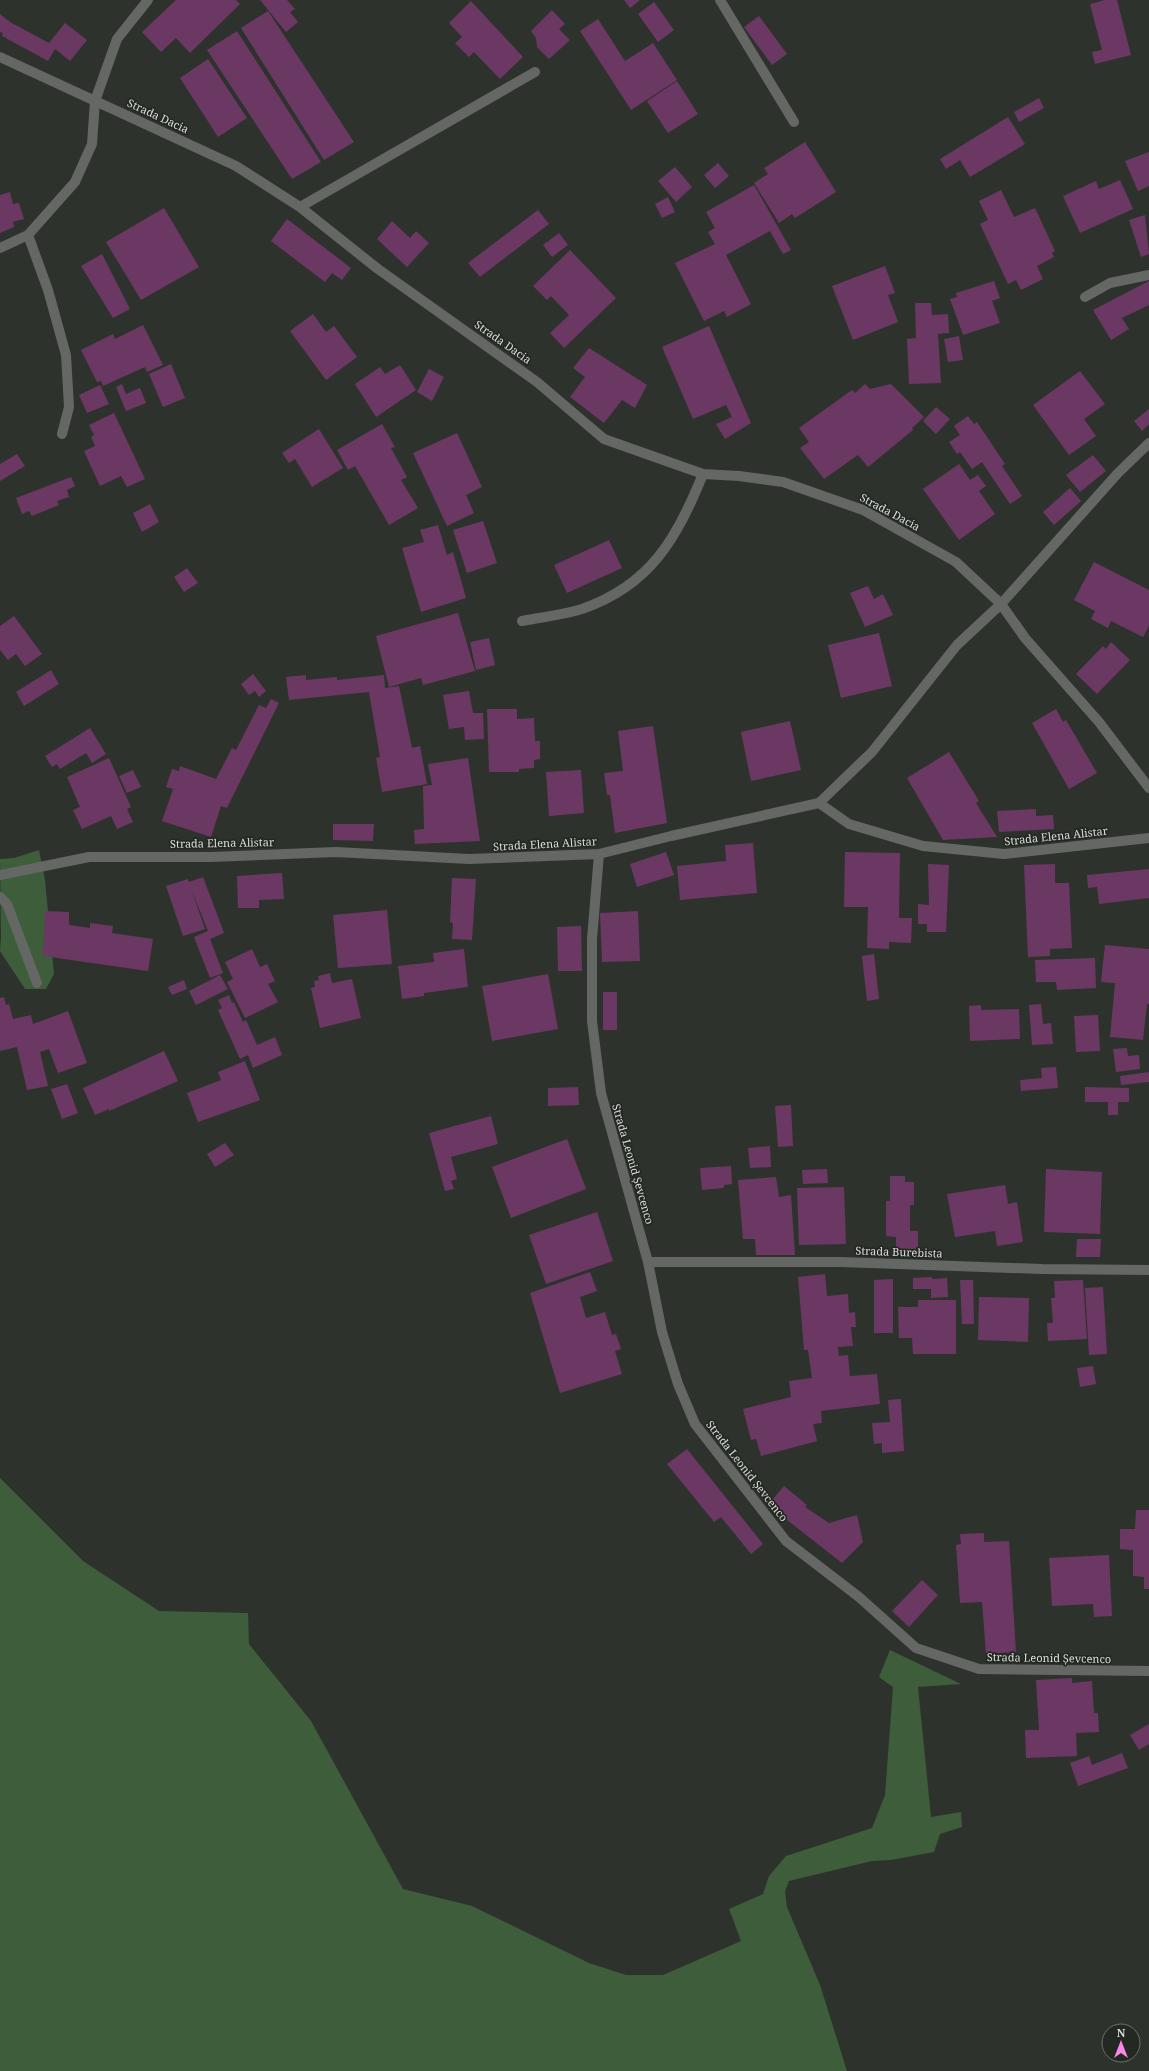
<svg xmlns="http://www.w3.org/2000/svg" width="1149" height="2071" viewBox="0 0 1149 2071" font-family="'Noto Serif',serif">
	<rect width="100%" height="100%" fill="#2e322d"/>
	<path fill="#3e5d3a" d="M39,850L45,880L54,974L46,989H25L0,951L1,937L0,859L14,858Z
		M0,1478L83,1561L159,1611L248,1613L249,1644L311,1721L403,1889L472,1906L589,1963L626,1975H663L741,1941L729,1909L763,1894L769,1876L786,1856L872,1828L885,1795L893,1687L879,1677L890,1650L961,1684L918,1687L931,1817L961,1812L962,1827L940,1834L934,1852L891,1860L872,1861L789,1881L785,1891L787,1907L820,1985L847,2071H0Z"/>
	<path fill="#6b3863" d="M176,0H236L240,4L190,53L176,38L161,52L142,32Z
		M260,0H287L295,9L290,12L298,22L286,32Z
		M624,0H640L630,8Z
		M1105,0H1117L1131,55L1095,64L1092,52L1102,50L1090,4Z
		M471,1L523,57L500,79L474,52L469,57L455,43L462,37L449,23Z
		M654,2L674,30L658,42L638,14Z
		M552,10L565,24L559,29L570,40L549,59L537,47L536,38L531,31Z
		M268,11L354,142L324,160L241,28Z
		M0,14L10,22L49,43L65,23L87,40L70,61L55,49L48,61L2,36L3,33L0,32Z
		M759,16L787,54L772,65L744,27Z
		M598,19L625,61L653,43L677,80L631,110L580,31Z
		M237,31L321,162L292,179L207,50Z
		M208,59L247,118L218,137L180,78Z
		M677,81L698,114L668,133L647,101Z
		M1039,98L1044,108L1019,122L1014,112Z
		M1008,117L1025,144L970,177L960,160L946,169L940,159Z
		M805,142L836,192L795,218L792,214L779,223L754,183L768,174L764,168Z
		M1149,152V186L1138,191L1125,161Z
		M718,163L729,176L715,188L704,175Z
		M675,167L692,187L676,202L658,181Z
		M1120,180L1133,209L1080,233L1063,196L1096,181L1099,189Z
		M754,185L791,250L783,254L770,231L726,255L751,304L727,317L724,311L704,321L675,263L715,244L708,232L715,228L706,212Z
		M1001,190L1014,217L1035,208L1055,251L1052,253L1054,257L1037,266L1043,279L1021,290L1016,280L1008,284L980,224L988,220L979,201Z
		M10,192L13,204L19,203L24,219L13,222L14,227L0,233V195Z
		M668,197L675,212L662,218L655,204Z
		M164,208L199,267L141,300L106,242Z
		M538,210L549,224L480,277L468,263Z
		M1145,215L1149,254L1141,257L1129,220Z
		M287,219L351,268L342,280L332,273L325,282L271,241Z
		M392,221L410,238L416,231L429,243L407,267L377,239Z
		M559,233L568,245L552,257L543,245Z
		M570,250L616,298L564,348L550,333L569,315L551,296L547,300L533,286Z
		M102,254L130,309L113,318L81,266Z
		M885,266L895,293L888,295L898,322L853,340L832,286Z
		M994,281L1000,298L992,301L1000,323L963,335L950,299L957,297L956,293Z
		M1149,281V305L1122,318L1129,329L1111,340L1093,310Z
		M915,303H931L932,315L948,314L949,333L938,334L941,383L909,384L907,339L916,338Z
		M313,314L326,332L334,326L357,357L326,380L290,331Z
		M143,325L163,365L147,372L145,367L103,386L101,381L97,382L81,350L113,334L115,339Z
		M709,326L751,423L725,439L716,424L732,417L726,405L693,419L662,347Z
		M959,336L963,360L948,362L944,339Z
		M589,348L647,385L635,408L622,400L604,423L570,397L585,377L573,368Z
		M171,364L185,398L163,407L149,374Z
		M400,365L416,390L376,417L355,384L380,367L385,374Z
		M429,369L444,377L432,401L417,392Z
		M1080,371L1105,404L1084,419L1096,436L1069,455L1033,405Z
		M122,384L126,394L140,388L146,403L126,411L116,387Z
		M865,384L870,389L891,384L924,417L912,428L913,430L868,467L858,455L824,479L800,448L809,442L799,428L852,390L855,393Z
		M100,385L109,404L87,413L79,395Z
		M936,407L950,419L936,434L923,421Z
		M1149,409V424L1142,431L1134,421Z
		M114,413L145,479L127,487L121,476L100,486L84,451L95,446L91,437L94,435L89,425Z
		M968,416L974,424L977,422L1005,464L1002,466L1022,496L1010,504L982,462L972,469L960,452L957,454L949,442L960,435L954,426Z
		M382,424L395,447L391,448L407,477L401,480L418,508L389,525L355,466L348,470L337,450Z
		M319,429L343,468L312,487L295,459L289,463L282,453Z
		M457,433L482,487L466,495L474,513L447,526L413,453Z
		M17,454L25,466L0,481V464Z
		M1093,455L1106,471L1080,492L1066,475Z
		M959,464L970,480L978,475L986,486L979,491L995,514L959,540L923,489Z
		M71,477L75,486L67,490L69,497L57,501L59,505L32,516L29,511L22,514L16,498Z
		M1070,488L1081,501L1054,525L1043,512Z
		M150,504L159,522L142,532L133,513Z
		M483,521L497,563L467,573L453,530Z
		M438,525L447,555L453,552L466,598L421,612L402,548L424,542L420,530Z
		M609,540L622,568L567,593L554,565Z
		M1094,562L1149,590V626L1143,637L1111,621L1108,628L1091,619L1095,611L1074,600Z
		M187,568L198,583L184,592L174,577Z
		M868,586L874,599L883,594L893,615L865,627L850,593Z
		M458,613L475,671L423,685L421,678L389,687L376,636Z
		M14,616L42,654L25,666L16,654L8,660L0,650V626Z
		M879,633L892,686L841,698L828,645Z
		M489,638L495,665L476,670L470,642Z
		M1111,642L1130,660L1097,694L1076,674L1103,646L1106,649Z
		M51,670L59,684L24,706L16,692Z
		M253,674L266,691L259,697L255,691L249,695L241,684Z
		M306,675V680L337,677V680L384,675L385,688L399,686L412,748L420,746L427,784L382,792L376,758L380,757L369,692L289,700L286,677Z
		M469,691L473,713H483L484,739L465,740L464,727L449,729L443,695Z
		M271,699L279,703L227,808L221,806L211,837L162,821L173,789L166,787L172,769L179,771L180,766L216,779L232,748L236,750L259,705L266,708Z
		M487,709H517V719L534,718L535,741H540V759L534,760V768L519,769V772H489Z
		M1056,709L1063,722L1066,720L1097,773L1069,789L1032,723Z
		M790,721L801,770L751,781L741,732Z
		M653,726L667,823L615,833L610,795H607L604,773L623,771L618,731Z
		M90,728L106,754L92,763L86,753L60,769L57,764L52,767L45,756Z
		M949,752L979,801L976,803L997,837L943,840L907,778Z
		M109,758L131,807L127,809L133,822L117,829L111,816L82,829L73,810L80,807L67,777Z
		M468,758L480,841L415,844L414,830L424,829L423,786L432,785L428,764Z
		M133,770L141,787L127,793L119,776Z
		M581,770L584,813L549,816L546,772Z
		M1036,809V816L1053,815L1054,829L999,832L997,811Z
		M333,824H374L373,841L333,840Z
		M753,843L757,893L680,900L677,866L726,861L725,845Z
		M666,852L674,875L637,887L630,864Z
		M845,852L900,853L899,918H912L911,943L889,942V949L867,948L868,907H844Z
		M928,864L949,865L946,932H927V924H918V904L929,905Z
		M1055,864V883H1069L1072,948L1050,949V956L1028,957L1024,865Z
		M1149,869V898L1099,904L1097,887L1088,888L1087,875Z
		M282,873L284,899L259,900V908H238L237,876Z
		M203,877L224,933L210,939L223,973L210,978L194,937L208,931L192,891L205,929L183,936L166,886L188,879L189,882Z
		M452,878L476,879L472,940L452,939L453,923L450,922Z
		M387,910L392,964L338,968L333,915Z
		M45,911L69,912V925L90,928V923L113,926L112,933L153,939L148,971L43,956Z
		M638,911L640,961L602,962L600,913Z
		M581,926L582,971H558L557,927Z
		M1105,945L1149,949V1004H1147L1143,1040L1110,1037L1115,983L1101,982Z
		M252,949L260,967L267,964L275,981L268,984L278,1002L245,1018L227,982L233,979L225,962Z
		M464,949L468,987L424,993V996L402,999L398,966L434,962L433,953Z
		M874,954L879,999L867,1001L862,956Z
		M1095,958L1096,988L1057,990L1056,982H1036L1035,960Z
		M330,973L332,983L352,979L361,1018L320,1028L311,988L315,987L314,981L319,980L318,976Z
		M548,974L558,1029L492,1041L482,986Z
		M220,975L228,989L196,1005L189,991Z
		M184,980L187,989L172,995L168,987Z
		M603,992H617V1030H603Z
		M229,995L232,1003L234,1002L243,1022L246,1020L257,1045L275,1037L282,1055L253,1068L248,1055L240,1059L218,1010L222,1008L218,1000Z
		M4,997L6,1005L9,1004L13,1019L31,1015L33,1024L68,1011L87,1063L58,1073L49,1049L40,1052L48,1086L27,1090L17,1047L0,1051V998Z
		M1041,1004L1043,1024L1051,1023L1053,1044L1032,1045L1029,1005Z
		M981,1005V1010L1019,1009L1020,1039L970,1041L969,1006Z
		M1098,1015L1100,1051L1076,1052L1074,1016Z
		M1127,1048L1128,1056L1139,1055L1140,1069L1116,1072L1113,1049Z
		M164,1051L178,1081L109,1111V1109L95,1115L83,1088Z
		M245,1061L260,1100L198,1122L187,1093L221,1080L218,1072Z
		M1056,1067L1058,1088L1021,1091L1020,1080L1042,1078L1041,1068Z
		M1149,1072V1082L1121,1085L1120,1076Z
		M67,1084L78,1113L62,1119L51,1089Z
		M578,1087L579,1105L548,1106V1088Z
		M1085,1087L1129,1088V1102H1118V1115H1108V1102H1085Z
		M791,1105L793,1146L778,1147L775,1106Z
		M491,1116L498,1144L451,1157L457,1179L451,1181L454,1189L445,1191L429,1133Z
		M567,1139L586,1189L511,1218L492,1167Z
		M225,1143L234,1155L215,1167L207,1154Z
		M770,1146L771,1167L750,1168L748,1148Z
		M731,1166L732,1184L724,1185V1188L702,1190L700,1168Z
		M827,1169L828,1183L803,1184L802,1170Z
		M1046,1169L1102,1172L1100,1234L1044,1232Z
		M890,1176H905V1182H914V1205H910V1231H918V1256H896V1237L886,1236V1201H890Z
		M776,1177L779,1197L791,1195L795,1255H756L755,1239H743L738,1180Z
		M1005,1185L1008,1204L1017,1202L1023,1242L997,1246L995,1231L955,1237L947,1194Z
		M844,1187L846,1244L799,1245L797,1188Z
		M597,1212L613,1261L546,1284L529,1235Z
		M1077,1239H1101L1100,1257H1076Z
		M590,1272L597,1291L580,1297L586,1318L605,1312L612,1335L616,1334L621,1349L615,1351L622,1374L560,1393L530,1293Z
		M825,1274L827,1296L848,1294L849,1313L855,1312L856,1327H851L853,1346L838,1347L839,1356L848,1355L850,1376L877,1374L880,1404L821,1411L822,1423L813,1424L817,1441L761,1456L756,1439L751,1440L743,1409L791,1397L789,1381L812,1378L808,1350H804L798,1277Z
		M932,1277V1279L947,1278L948,1297L931,1298V1289H913V1278Z
		M893,1279V1333H874V1280Z
		M960,1280H973L974,1324H962Z
		M1083,1280L1087,1339L1048,1341L1047,1323H1053L1051,1298H1055L1054,1281Z
		M1103,1287L1107,1354L1089,1355L1085,1288Z
		M979,1297L1029,1298L1028,1342L978,1340Z
		M918,1300H956V1354H913L912,1338H899L898,1307H918Z
		M1093,1366L1096,1384L1080,1387L1077,1368Z
		M901,1399L904,1451L882,1453V1443L874,1444L872,1423L890,1422L888,1400Z
		M687,1449L763,1544L751,1554L721,1517L714,1522L667,1464Z
		M784,1486L807,1505L805,1507L829,1523L857,1515L863,1542L842,1563L768,1505Z
		M1136,1510H1149V1589H1144V1577L1133,1576V1550L1120,1549V1529H1135Z
		M984,1533V1542L1009,1541L1016,1652L986,1654L982,1602L960,1603L956,1545L961,1544L960,1534Z
		M1109,1555L1112,1616L1094,1617L1093,1604L1052,1606L1049,1558Z
		M922,1580L938,1595L909,1627L892,1611Z
		M1072,1678V1683L1092,1681L1094,1713H1098L1099,1732L1076,1733L1077,1756L1026,1758L1025,1730H1039L1036,1680Z
		M1149,1724V1744L1139,1750L1130,1735Z
		M1122,1753L1128,1768L1078,1786L1070,1763L1089,1756L1092,1765Z"/>
	<g fill="none" stroke-linecap="round" stroke-linejoin="round">
		<path stroke="#656764" stroke-width="10" d="M0,897L7,904L37,983"/>
		<path stroke="#656764" stroke-width="10" d="M720,0L794,122
			M0,57L236,166L300,207L378,269L537,382L604,439L703,474L739,476L783,482L863,510L956,562L1001,604L1025,638L1099,722L1149,788
			M300,207L535,72
			M28,235L48,290L66,355L69,407L62,434
			M0,248L28,235L75,182L92,144L95,101L117,39L148,0
			M1085,297L1110,283L1149,275
			M522,621C542,617 563,615 582,609C651,585 677,538 703,474
			M819,803L872,752L957,645L1001,604L1118,473L1149,443
			M599,854L592,939V1021L601,1093L648,1262L662,1332L678,1384L695,1424L786,1541L859,1597L916,1648L979,1669L1149,1671
			M0,875L89,857H211L336,852L469,859L599,854L671,836L819,803L849,824L923,846L1004,854L1149,838
			M648,1262H841L1042,1269L1149,1270"/>
	</g>
	<g text-anchor="middle" stroke-width="3.5" stroke-linejoin="round" paint-order="stroke">
		<g font-size="11" fill="#daddda" stroke="#242823">
			<text transform="translate(158 116) rotate(25)" y="4">Strada Dacia</text>
			<text transform="translate(503 342) rotate(35)" y="4">Strada Dacia</text>
			<text transform="translate(890 512) rotate(28)" y="4">Strada Dacia</text>
			<text transform="translate(1056 836) rotate(-6)" y="4">Strada Elena Alistar</text>
			<text transform="translate(222 843) rotate(-1)" y="4">Strada Elena Alistar</text>
			<text transform="translate(545 844) rotate(-3)" y="4">Strada Elena Alistar</text>
			<text transform="translate(633 1164) rotate(74)" y="4">Strada Leonid Șevcenco</text>
			<text transform="translate(899 1252) rotate(2)" y="4">Strada Burebista</text>
			<text transform="translate(747 1471) rotate(52)" y="4">Strada Leonid Șevcenco</text>
			<text transform="translate(1049 1658) rotate(1)" y="4">Strada Leonid Șevcenco</text>
		</g>
	</g>
	<g transform="translate(1121 2043)"><circle r="19" fill="#242823" stroke="#6d706c"/>
	<path d="M0-3L7 15L0 10L-7 15Z" fill="#f987e8"/>
	<text y="-6" font-size="11" font-weight="bold" text-anchor="middle" fill="#daddda">N</text>
	</g>
</svg>
